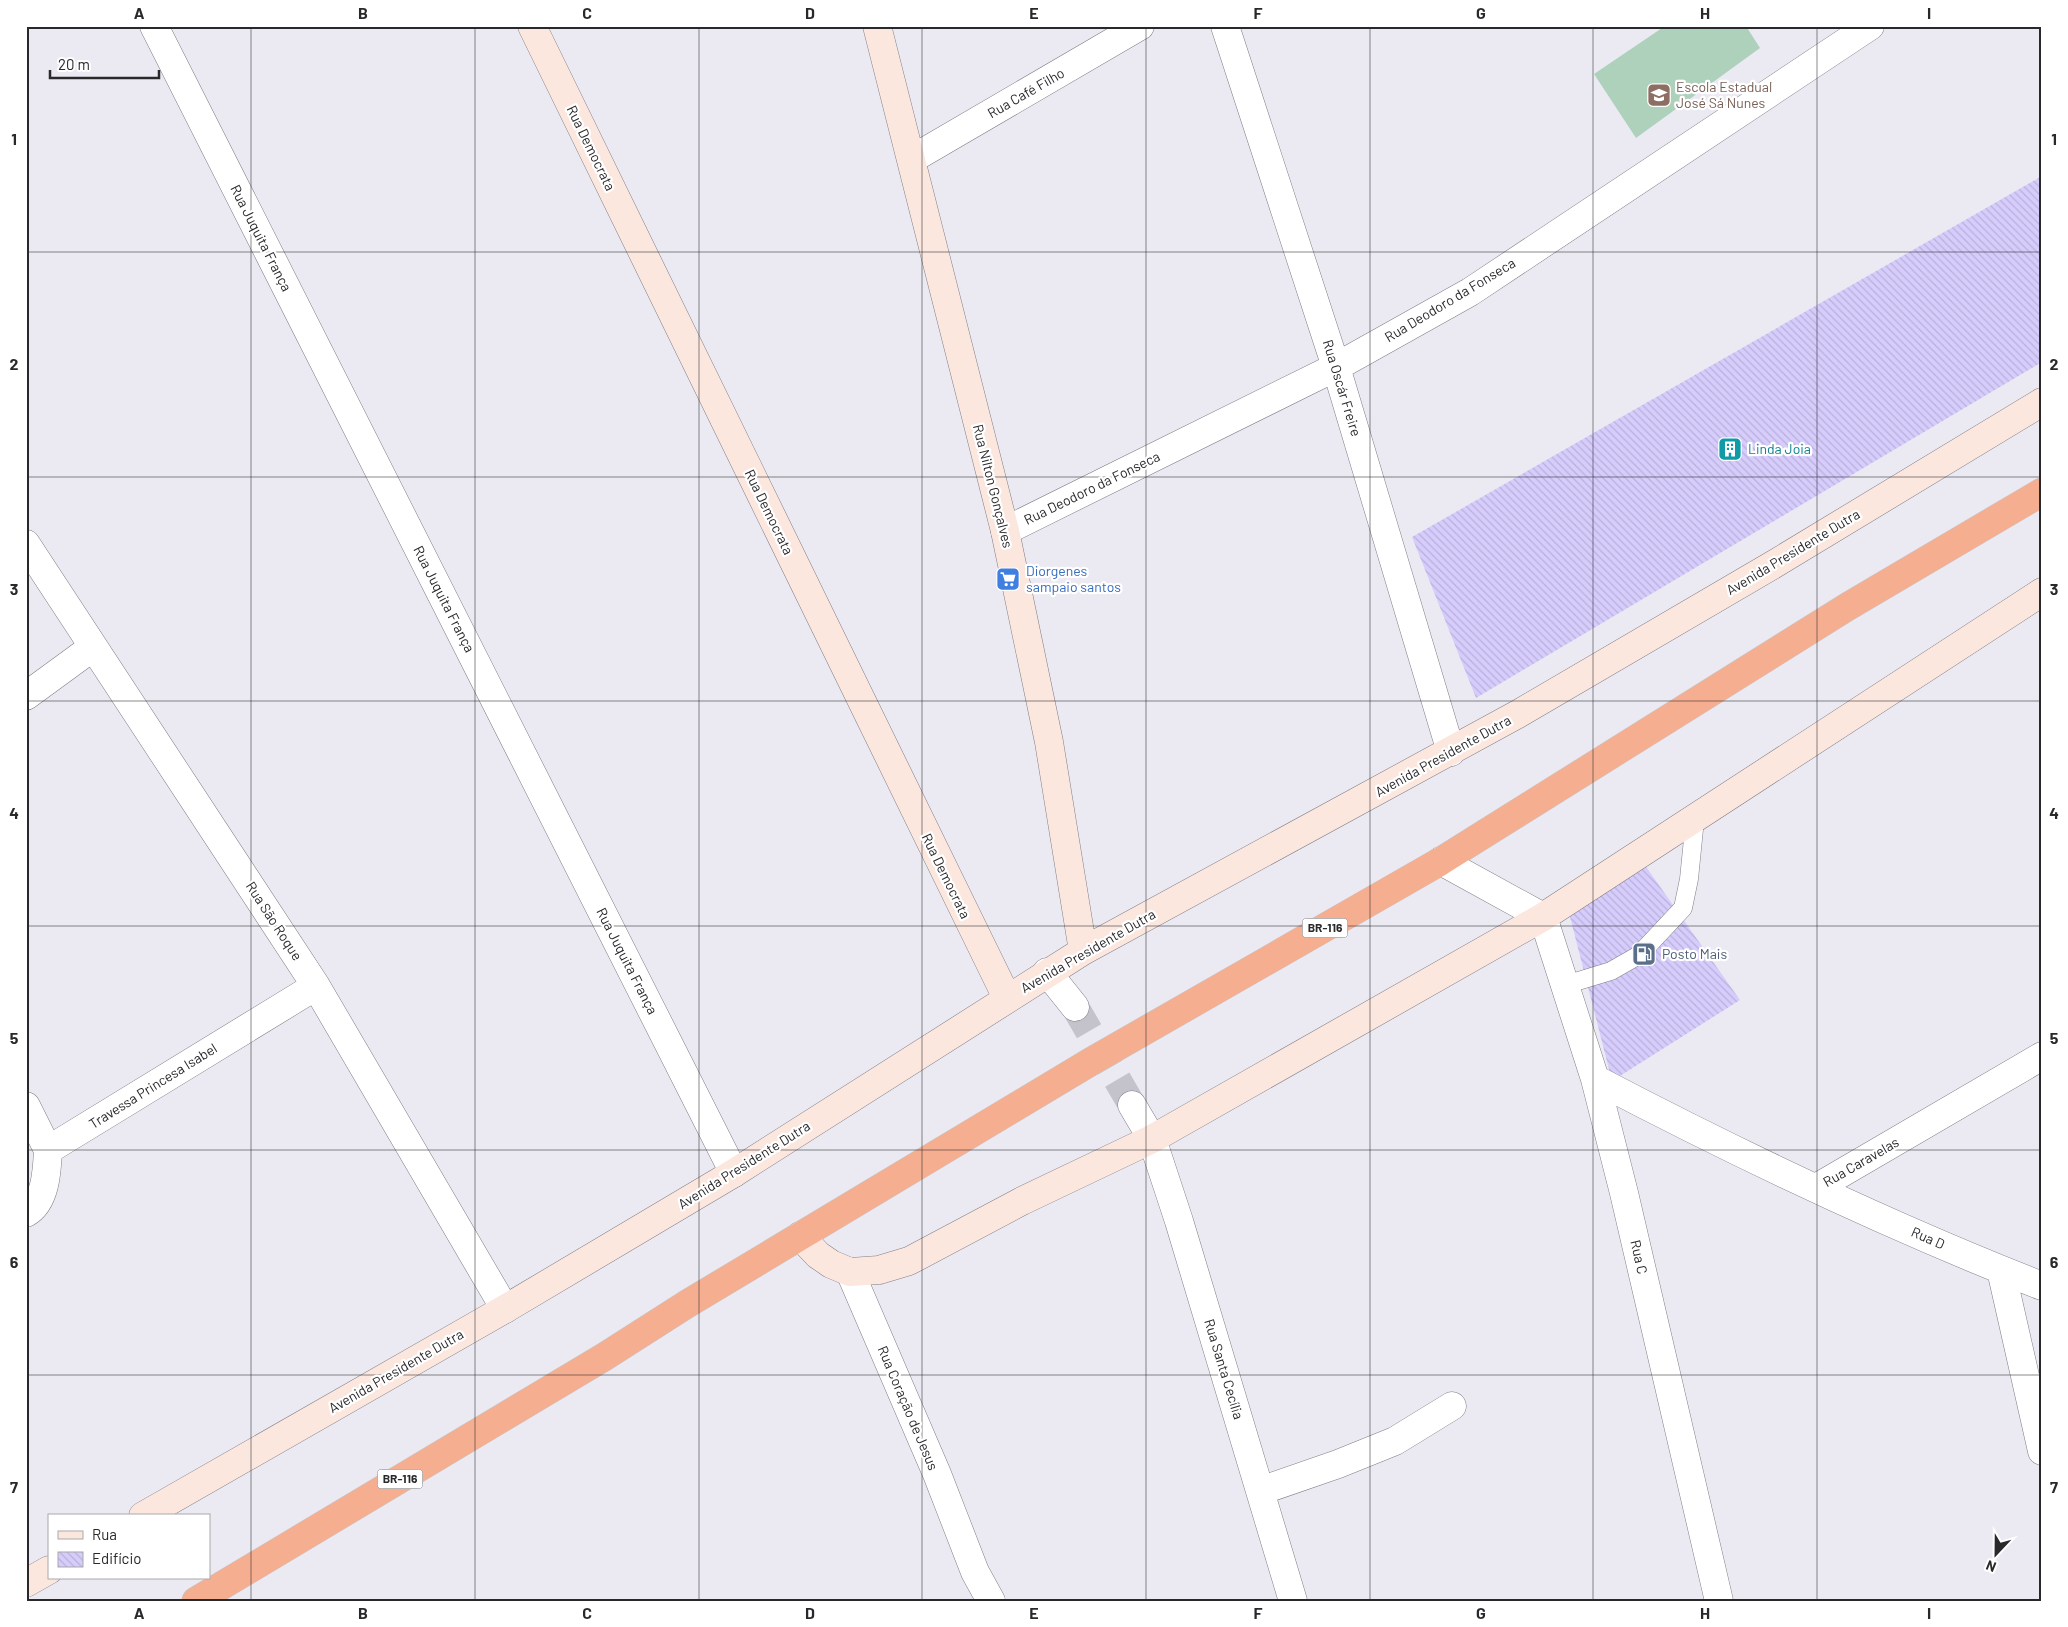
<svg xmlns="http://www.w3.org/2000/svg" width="2068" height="1627" viewBox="0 0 2068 1627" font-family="Barlow,sans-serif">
	<defs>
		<pattern id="building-back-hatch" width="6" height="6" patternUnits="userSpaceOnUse" patternTransform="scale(1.25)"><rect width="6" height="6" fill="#d7cdfd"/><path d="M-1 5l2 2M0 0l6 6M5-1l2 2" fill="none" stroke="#b9b0d9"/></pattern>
	</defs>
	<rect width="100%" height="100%" fill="#ebeaf3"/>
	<path fill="#aed1bb" d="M1665,26H1746L1760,48L1636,138L1594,74Z"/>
	<path fill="url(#building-back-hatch)" d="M2042,176V362L1476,698L1412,537Z
		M1642,861L1740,1000L1612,1081L1568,909Z"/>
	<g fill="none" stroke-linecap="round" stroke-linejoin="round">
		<path stroke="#c4c3cb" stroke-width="28" stroke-dasharray="28 14" stroke-linecap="butt" d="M1075,1007L1132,1105"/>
		<g stroke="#807e87" stroke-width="19">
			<path id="lane" d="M1565,985L1611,971L1639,955L1683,908L1689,879L1695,819"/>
		</g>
		<g stroke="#807e87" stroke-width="29">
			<path id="street" d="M154,26L734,1173
				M1225,26L1336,367L1451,752
				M912,159L1140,26
				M1005,531L1336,367L1470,292L1870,26
				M26,544L316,986L505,1309
				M26,696L93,647
				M1441,861L1543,917L1595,1079L1624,1193L1719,1601
				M1047,972L1075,1007
				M1595,1079C1740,1155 1889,1226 2042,1286
				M1132,1105L1152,1139L1179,1221L1293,1601
				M26,1106L48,1150
				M48,1150L316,986
				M1816,1188L2042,1056
				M26,1213C46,1202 47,1170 48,1150
				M2001,1270L2042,1451
				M850,1272L937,1474L975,1572L991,1601
				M1260,1491L1338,1464L1395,1441L1452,1406"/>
		</g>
		<g stroke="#807e87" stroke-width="29">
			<path id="secondary" d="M532,26L1007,998
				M877,26L1005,531L1049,742L1083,951
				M800,1236L818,1255L831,1264L850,1272L879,1270L909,1261L1022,1201L1152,1139L1543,917L2042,592
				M143,1516L505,1309L734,1173L1083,951L1518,714L1776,563L2042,402
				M26,1583L49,1570"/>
		</g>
		<g stroke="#c7c7c8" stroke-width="29">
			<path id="highway" d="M196,1601L604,1357L687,1304L1092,1061L1441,861L1847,607L2042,492"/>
		</g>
		<use href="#lane" stroke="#fff" stroke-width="18"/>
		<use href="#street" stroke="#fff" stroke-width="28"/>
		<use href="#secondary" stroke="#fce7de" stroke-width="28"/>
		<use href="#highway" stroke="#f6ae90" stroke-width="28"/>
	</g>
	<path fill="none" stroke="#29282b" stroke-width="1" stroke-opacity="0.55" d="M251,26V1601M475,26V1601M699,26V1601M922,26V1601M1146,26V1601M1370,26V1601M1593,26V1601M1817,26V1601M26,252H2042M26,477H2042M26,701H2042M26,926H2042M26,1150H2042M26,1375H2042"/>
	<defs>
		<g id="school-square" transform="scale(1.25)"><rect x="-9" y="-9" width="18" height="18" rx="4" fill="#8d6e63" stroke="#fff"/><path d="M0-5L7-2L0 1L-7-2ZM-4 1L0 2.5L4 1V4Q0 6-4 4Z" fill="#fff"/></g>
		<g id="building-square" transform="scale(1.25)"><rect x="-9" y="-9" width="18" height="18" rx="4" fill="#0f9aa8" stroke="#fff"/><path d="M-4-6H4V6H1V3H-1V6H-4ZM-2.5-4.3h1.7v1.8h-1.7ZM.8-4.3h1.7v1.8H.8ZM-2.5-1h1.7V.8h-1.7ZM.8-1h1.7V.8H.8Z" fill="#fff"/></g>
		<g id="supermarket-square" transform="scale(1.25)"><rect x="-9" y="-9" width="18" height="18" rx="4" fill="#3f7fe0" stroke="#fff"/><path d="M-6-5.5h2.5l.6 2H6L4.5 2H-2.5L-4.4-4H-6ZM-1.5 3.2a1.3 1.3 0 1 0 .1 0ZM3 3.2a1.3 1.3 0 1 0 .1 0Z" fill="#fff"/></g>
		<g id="fuel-square" transform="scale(1.25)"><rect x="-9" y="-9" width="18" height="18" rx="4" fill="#5c6f8a" stroke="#fff"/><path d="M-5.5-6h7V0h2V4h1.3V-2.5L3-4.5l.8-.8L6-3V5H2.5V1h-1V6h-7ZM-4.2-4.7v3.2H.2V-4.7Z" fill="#fff"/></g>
	</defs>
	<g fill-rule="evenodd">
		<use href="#school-square" x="1659" y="95"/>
		<use href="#building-square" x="1730" y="449"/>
		<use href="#supermarket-square" x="1008" y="579"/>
		<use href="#fuel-square" x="1644" y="954"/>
	</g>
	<g text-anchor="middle" stroke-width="4.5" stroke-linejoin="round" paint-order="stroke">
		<g fill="#fff" stroke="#69686b" stroke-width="1">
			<rect x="1302.5" y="918.5" width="45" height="19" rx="4"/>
			<rect x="377.5" y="1469.5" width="45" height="19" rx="4"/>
		</g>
		<g font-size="12" font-weight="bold" fill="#29282b">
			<text x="1325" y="932">BR-116</text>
			<text x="400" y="1483">BR-116</text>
		</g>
		<g font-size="14" fill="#785e54" stroke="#fff" text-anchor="start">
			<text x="1676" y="92">Escola Estadual<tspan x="1676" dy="16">José Sá Nunes</tspan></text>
		</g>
		<g font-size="14" fill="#29282b" stroke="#fff">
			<text transform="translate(1026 93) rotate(-30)" y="5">Rua Café Filho</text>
			<text transform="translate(591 148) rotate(64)" y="5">Rua Democrata</text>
			<text transform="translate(261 238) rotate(63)" y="5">Rua Juquita França</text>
			<text transform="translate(1450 300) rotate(-31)" y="5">Rua Deodoro da Fonseca</text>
			<text transform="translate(1342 388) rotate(73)" y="5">Rua Oscár Freire</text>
			<text transform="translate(993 486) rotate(76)" y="5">Rua Nilton Gonçalves</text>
			<text transform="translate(1092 488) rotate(-26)" y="5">Rua Deodoro da Fonseca</text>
			<text transform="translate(769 512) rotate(64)" y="5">Rua Democrata</text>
			<text transform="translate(1793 552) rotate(-31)" y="5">Avenida Presidente Dutra</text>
			<text transform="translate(444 599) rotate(63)" y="5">Rua Juquita França</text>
			<text transform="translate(1443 756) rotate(-29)" y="5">Avenida Presidente Dutra</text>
			<text transform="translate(946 876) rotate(64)" y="5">Rua Democrata</text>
			<text transform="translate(274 921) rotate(57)" y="5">Rua São Roque</text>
			<text transform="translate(1088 951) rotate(-30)" y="5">Avenida Presidente Dutra</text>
			<text transform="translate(627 961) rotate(63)" y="5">Rua Juquita França</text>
			<text transform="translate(153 1086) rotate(-32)" y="5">Travessa Princesa Isabel</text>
			<text transform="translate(1861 1162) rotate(-30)" y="5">Rua Caravelas</text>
			<text transform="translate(744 1165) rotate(-32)" y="5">Avenida Presidente Dutra</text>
			<text transform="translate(1928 1238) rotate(24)" y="5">Rua D</text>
			<text transform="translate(1639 1257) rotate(77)" y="5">Rua C</text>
			<text transform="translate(1224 1369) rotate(73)" y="5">Rua Santa Cecília</text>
			<text transform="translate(396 1371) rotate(-30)" y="5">Avenida Presidente Dutra</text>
			<text transform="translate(908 1408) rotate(67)" y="5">Rua Coração de Jesus</text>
		</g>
		<g font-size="14" fill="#0d838f" stroke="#fff" text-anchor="start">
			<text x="1748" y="454">Linda Joia</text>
		</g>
		<g font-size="14" fill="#366cbe" stroke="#fff" text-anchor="start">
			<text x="1026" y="576">Diorgenes<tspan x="1026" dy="16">sampaio santos</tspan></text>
		</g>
		<g font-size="14" fill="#4e5e75" stroke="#fff" text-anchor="start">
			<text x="1662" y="959">Posto Mais</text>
		</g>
	</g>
	<rect width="2068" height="1627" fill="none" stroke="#ffffff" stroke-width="55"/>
	<rect x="48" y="1514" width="162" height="65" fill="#ffffff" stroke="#a9a9aa"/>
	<rect x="58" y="1531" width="25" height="8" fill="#fce7de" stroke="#a9a9aa"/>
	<text x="92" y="1540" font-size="15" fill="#29282b">Rua</text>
	<rect x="58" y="1552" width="25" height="15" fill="url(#building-back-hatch)" stroke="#a9a9aa"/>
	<text x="92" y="1564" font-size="15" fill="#29282b">Edifício</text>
	<g transform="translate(1996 1554) rotate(202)" stroke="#ffffff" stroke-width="4" paint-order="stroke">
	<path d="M0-4L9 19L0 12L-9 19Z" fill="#29282b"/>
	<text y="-8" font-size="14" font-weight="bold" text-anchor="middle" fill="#29282b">N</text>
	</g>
	<path d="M50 70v8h109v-8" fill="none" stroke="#29282b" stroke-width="2.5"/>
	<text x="58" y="70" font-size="15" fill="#29282b" stroke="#ffffff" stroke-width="4" paint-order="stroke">20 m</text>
	<rect x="28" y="28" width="2012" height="1572" fill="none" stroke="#29282b" stroke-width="2"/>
	<g font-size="16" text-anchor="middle" font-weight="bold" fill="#29282b">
		<text x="139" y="19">A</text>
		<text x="363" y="19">B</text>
		<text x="587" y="19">C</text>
		<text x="810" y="19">D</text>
		<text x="1034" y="19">E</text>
		<text x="1258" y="19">F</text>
		<text x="1481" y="19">G</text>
		<text x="1705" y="19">H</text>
		<text x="1929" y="19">I</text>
		<text x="14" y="145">1</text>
		<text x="2054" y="145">1</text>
		<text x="14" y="370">2</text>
		<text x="2054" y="370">2</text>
		<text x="14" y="595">3</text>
		<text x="2054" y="595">3</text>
		<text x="14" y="819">4</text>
		<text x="2054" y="819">4</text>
		<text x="14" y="1044">5</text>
		<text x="2054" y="1044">5</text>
		<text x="14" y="1268">6</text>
		<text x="2054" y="1268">6</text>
		<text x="14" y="1493">7</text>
		<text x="2054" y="1493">7</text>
		<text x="139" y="1619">A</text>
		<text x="363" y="1619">B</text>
		<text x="587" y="1619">C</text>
		<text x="810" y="1619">D</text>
		<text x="1034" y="1619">E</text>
		<text x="1258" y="1619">F</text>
		<text x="1481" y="1619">G</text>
		<text x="1705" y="1619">H</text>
		<text x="1929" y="1619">I</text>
	</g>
</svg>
